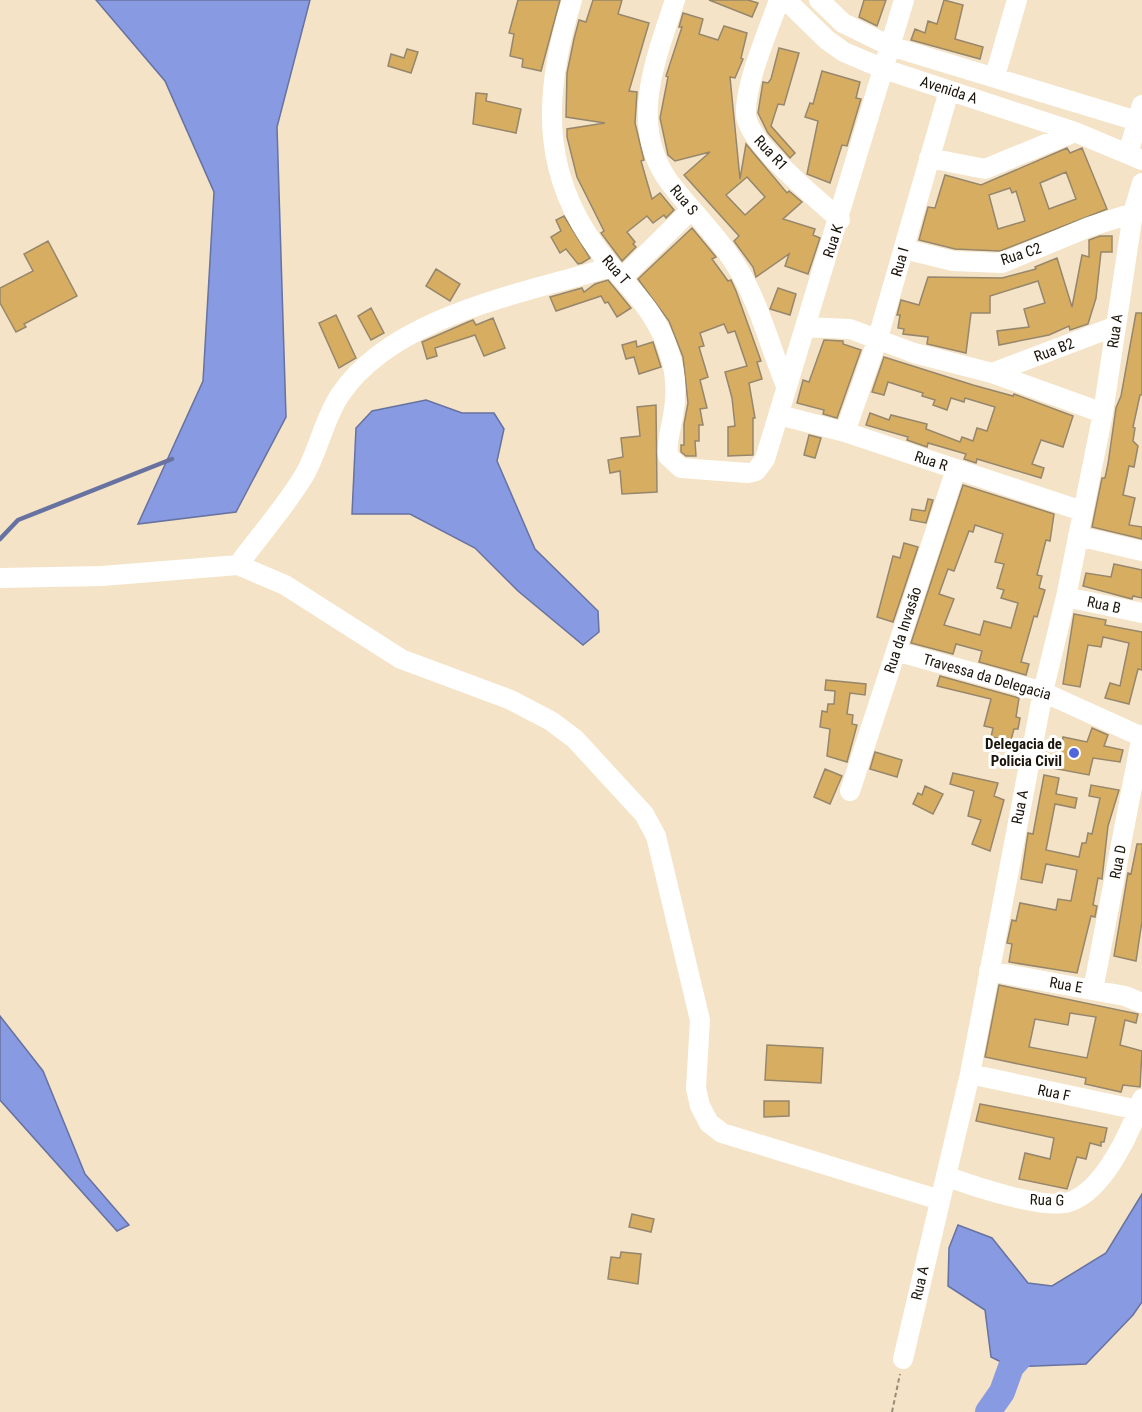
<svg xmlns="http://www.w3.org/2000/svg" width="1142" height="1412" viewBox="0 0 1142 1412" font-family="'Roboto Condensed',sans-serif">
	<rect width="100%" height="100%" fill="#f4e3c6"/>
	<path fill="#889ae1" stroke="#6772a1" stroke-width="1.5" d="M96,0H310L277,127L286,417L236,512L138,524L203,381L214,192L165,81Z
		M426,400L462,413H494L504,429L497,461L535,549L598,611L599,632L583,645L518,591L475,548L410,514H352L356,428L372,411Z
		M0,1016L43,1071L85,1174L129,1225L117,1231L0,1100Z
		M1142,1194V1302L1133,1315L1086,1364L1011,1367L991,1357L985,1310L948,1286L949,1248L958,1225L992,1238L1028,1283L1052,1286L1106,1253Z"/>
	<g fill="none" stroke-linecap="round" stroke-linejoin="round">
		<path stroke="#6772a1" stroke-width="4.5" d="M0,539L18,520L172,459"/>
		<path stroke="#889ae1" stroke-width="26" d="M988,1412L1002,1392L1011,1367L1034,1342"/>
	</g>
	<path fill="#d7ae61" stroke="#96866b" stroke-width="1.5" fill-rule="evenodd" d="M518,0H560L541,71L522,67L523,59L510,56L514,34L509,33Z
		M593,0H622L618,14L649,23L629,91L637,92L635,123L644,160L641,161L652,199L660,193L674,210L666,218L664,215L653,223L647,216L627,232L635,242L633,244L636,247L622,261L601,233L604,231L577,177L567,137V129L605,123L566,117L567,73L574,39L579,20L586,22Z
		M709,0H748L758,3L752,17Z
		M864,0H886L877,26L859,17Z
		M944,0L963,5L955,39L983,47L980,59L911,40L915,29L925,33L928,21L937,24Z
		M683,13L703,19L699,34L718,40L724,26L747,33L741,58L743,59L735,78L730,77L740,179L746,144L787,193L789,191L802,202L783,219L815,229L813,235L820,238L808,274L785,266L789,254L756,277L753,267L734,241L739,236L684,175L710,152L675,161L668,155L660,118L668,77L666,76L682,27H679ZM747,177L765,197L745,215L726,195Z
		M779,48L799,53L784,105L778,104L771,126L795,153L790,158L768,133L758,113L763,82L768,83L771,79Z
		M407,49L418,52L411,73L388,66L391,54L404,58Z
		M822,71L860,82L856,98L861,99L847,146L842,145L830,183L807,174L818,121L805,117L810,103L813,104Z
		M476,93L487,94L486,101L521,109L516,133L473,124Z
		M1067,148L1070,153L1082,148L1107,209L1000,251L955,249L919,240L928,207L935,208L945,175L981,185ZM1066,172L1076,199L1049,209L1040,183ZM1010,188L1012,193L1016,191L1025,221L998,229L989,195Z
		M564,216L590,258L582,263L578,264L566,249L560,253L551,237L561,231L556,220Z
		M692,228L716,257L712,259L728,281L731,280L736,291L761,361L757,362L762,379L749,383L755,418H753V455L728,456V427L735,426L732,398L725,372L747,366L735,331L728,333L724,324L700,333L704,346L699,347L708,377L700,380L707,408L700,409L703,425H699V441H695L696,456H686L681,452V445H684V424L688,403L683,357L669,321L638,279Z
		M1100,236H1112V252H1101L1096,298L1088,324L1070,330L1069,326L1049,335L999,345L997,331L1029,327L1024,309L1045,303L1038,281L990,296V313H971L966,353L927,344L928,337L903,334L904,329L898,328L900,315H897L901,300L919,305L928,277L1002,278L1036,269L1035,267L1057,258L1072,307L1082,255L1089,257V240Z
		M48,241L77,296L24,324L26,327L16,332L0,303V288L33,271L24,254Z
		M436,269L460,284L450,301L426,286Z
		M608,280L631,308L617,317L608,302L605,303L601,296L556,311L550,297L582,288L584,292L595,284Z
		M778,288L796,294L790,315L770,309Z
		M371,308L384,333L371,340L358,316Z
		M1136,313H1142V395H1140L1133,427L1135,428L1133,441L1138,446L1134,467L1129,466L1123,495L1135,498L1129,525L1142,527V539L1092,527L1102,478H1105L1108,464L1116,408L1121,396Z
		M336,315L356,358L339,368L319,323Z
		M493,318L505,348L484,356L475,335L435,348L437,356L427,359L422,342L468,322L473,320L476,325Z
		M824,340L843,341V344L861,350L837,418L823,414L824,410L797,403L803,380L809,382Z
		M636,341L637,347L653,342L661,367L639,374L634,357L626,359L622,345Z
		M884,357L973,385L1013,396L1014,394L1073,416L1063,447L1041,440L1032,464L1044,468L1041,478L977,459L976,463L964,459L966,454L928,443L927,447L907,440L908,437L866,425L870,413L889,420L891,415L927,424L926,429L960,442L962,437L973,441L977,428L987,431L995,407L965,398L964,402L951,398L947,410L933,405L935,400L922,396L923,393L888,382L884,395L872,392Z
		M656,405L657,492L622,494L620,471L610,473L608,460L623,457L621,438L640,436L637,407Z
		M809,435L821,438L815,458L804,455Z
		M963,485L1054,514L1050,541L1046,540L1037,575L1042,576L1039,588L1045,590L1037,617L1034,616L1021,662L1029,664L1026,675L979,662L982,651L956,644L953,654L911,643ZM975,525L1003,534L995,562L1004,564L997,588L1004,590L1001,598L1018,603L1011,628L984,621L980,635L944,625L954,599L939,594L948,569L954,571L969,531L973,532Z
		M928,499L933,500L926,523L910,520L912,509L925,511Z
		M904,543L918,547L893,622L877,617L893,556L900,558Z
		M1114,564L1142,570V598L1133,596L1132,599L1083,586L1086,573L1111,577Z
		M1074,614L1106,620L1105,625L1142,632V670L1138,669L1129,704L1105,698L1110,683L1120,686L1129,643L1103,637L1101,647L1088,645L1080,687L1063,684Z
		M940,676L1019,698L1016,717L1020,718L1018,729H1014L1011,740L991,737L993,728L984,726L991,699L937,686Z
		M826,680L866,684L865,695L850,693L847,714L853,715L852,724L857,725L847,762L827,756L830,729L820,727L822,711L827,712L828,704H834L835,691L825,690Z
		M1092,728L1108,735L1104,746L1123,750L1120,762L1093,758L1089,775L1052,768L1057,744L1062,745L1063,737L1087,742Z
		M875,752L902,760L897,777L870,769Z
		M825,769L842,776L830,804L814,797Z
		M953,773L998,783L994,796L1004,800L990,851L972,844L981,820L968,816L974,791L950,784Z
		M1044,775L1059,778L1056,794L1077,798L1075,808L1055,804L1046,850L1079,857L1082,843H1086L1088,833L1092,834L1100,798L1089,796L1091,785L1119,790L1108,826L1102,879L1098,878L1093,905L1097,906L1095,917L1091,916L1077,973L1009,962L1012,944L1007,943L1012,920L1016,921L1020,903L1056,910L1058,899L1071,901L1077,870L1046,864L1042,883L1021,879L1028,833L1033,834Z
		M925,786L943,794L933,814L913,804L918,793L922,795Z
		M1137,844H1142V921L1136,961L1114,956L1128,873L1131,874Z
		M999,985L1138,1014L1136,1023L1125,1020L1120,1045L1142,1051L1140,1087L1123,1085L1121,1092L1085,1084L1086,1078L985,1057ZM1070,1013L1096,1017L1087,1058L1029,1047L1035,1019L1068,1025Z
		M767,1045L823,1048L821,1083L765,1080Z
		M764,1101H789V1116L764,1117Z
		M980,1104L1107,1128L1104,1142H1101V1146L1090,1143L1086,1159L1077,1157L1067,1189L1019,1179L1025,1153L1050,1159L1054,1138L976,1121Z
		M632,1214L654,1219L651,1232L629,1227Z
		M621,1252L641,1254L638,1284L608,1279L611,1257L620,1258Z"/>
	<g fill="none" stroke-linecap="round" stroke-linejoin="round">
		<path stroke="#988c77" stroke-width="2" stroke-dasharray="4.5 3" stroke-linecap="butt" d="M892,1412L900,1374"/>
		<path stroke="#fff" stroke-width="20" d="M572,0C541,99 540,184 611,266C636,295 657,314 669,352C676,372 677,395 673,416C671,429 666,443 668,456L681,468L748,473L756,471L765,459L904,0
			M675,0C656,59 627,126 670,183C693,213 721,239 740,272C760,307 771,349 786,386
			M779,0C769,29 744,86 746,115C748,144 817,198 840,220
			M786,0L827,40L844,52L884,69L1075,132L1142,160
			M819,0L843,23L890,46L1137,121
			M995,76L1017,0
			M1128,154L1142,105
			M929,158L985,169L1075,132
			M904,249L953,261L1002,263L1089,227L1133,213
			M623,277L692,209
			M805,327L850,329L914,353L992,373L1116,326
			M992,373L1103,413
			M779,415L845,432L1082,511
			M845,432L877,341L949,91
			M1078,536L1142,551
			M238,565C260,535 286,506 305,474C319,449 324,419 340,395C393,315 526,293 611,267
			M0,578L102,576L238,565L285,585L401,659L511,700L551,721L575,739L644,814L656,836L700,1020L696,1088L700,1106L709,1123L722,1133L940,1200
			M1066,597L1142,613
			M896,651L1043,692L1142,737
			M850,791L956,469
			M989,971L1125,996L1142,1003
			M1093,990L1142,735
			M970,1074L1138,1110
			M948,1177C973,1186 1044,1210 1069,1202C1104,1191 1131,1131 1142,1099
			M903,1359L970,1074L1043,692L1066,597L1103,413L1133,213L1142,183"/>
	</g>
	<circle fill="#5265db" stroke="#fff" stroke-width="2" cx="1074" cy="753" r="6"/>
	<g text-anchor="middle" stroke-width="6" stroke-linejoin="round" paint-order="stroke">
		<g font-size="15" fill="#1b150b" stroke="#fff">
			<text transform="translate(949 90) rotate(18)" y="5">Avenida A</text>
			<text transform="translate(771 153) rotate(47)" y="5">Rua R1</text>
			<text transform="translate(684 200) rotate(50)" y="5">Rua S</text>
			<text transform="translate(833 241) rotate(-72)" y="5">Rua K</text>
			<text transform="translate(1021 254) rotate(-18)" y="5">Rua C2</text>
			<text transform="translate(900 262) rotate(-74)" y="5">Rua I</text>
			<text transform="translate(616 270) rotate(49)" y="5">Rua T</text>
			<text transform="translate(1115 331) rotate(-82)" y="5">Rua A</text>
			<text transform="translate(1054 350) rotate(-21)" y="5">Rua B2</text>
			<text transform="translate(931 461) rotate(18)" y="5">Rua R</text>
			<text transform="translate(1104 605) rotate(12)" y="5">Rua B</text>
			<text transform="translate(903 630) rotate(-72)" y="5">Rua da Invasão</text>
			<text transform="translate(987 677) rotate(16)" y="5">Travessa da Delegacia</text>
			<text transform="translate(1020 807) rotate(-79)" y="5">Rua A</text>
			<text transform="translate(1118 862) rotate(-79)" y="5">Rua D</text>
			<text transform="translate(1066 985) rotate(10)" y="5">Rua E</text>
			<text transform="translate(1054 1093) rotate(12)" y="5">Rua F</text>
			<text transform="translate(1047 1200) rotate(2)" y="5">Rua G</text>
			<text transform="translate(920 1283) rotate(-77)" y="5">Rua A</text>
		</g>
		<g font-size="15" font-weight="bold" fill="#1b150b" stroke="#fff" text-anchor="end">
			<text x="1062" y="749">Delegacia de<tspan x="1062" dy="17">Policia Civil</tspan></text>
		</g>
	</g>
</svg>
